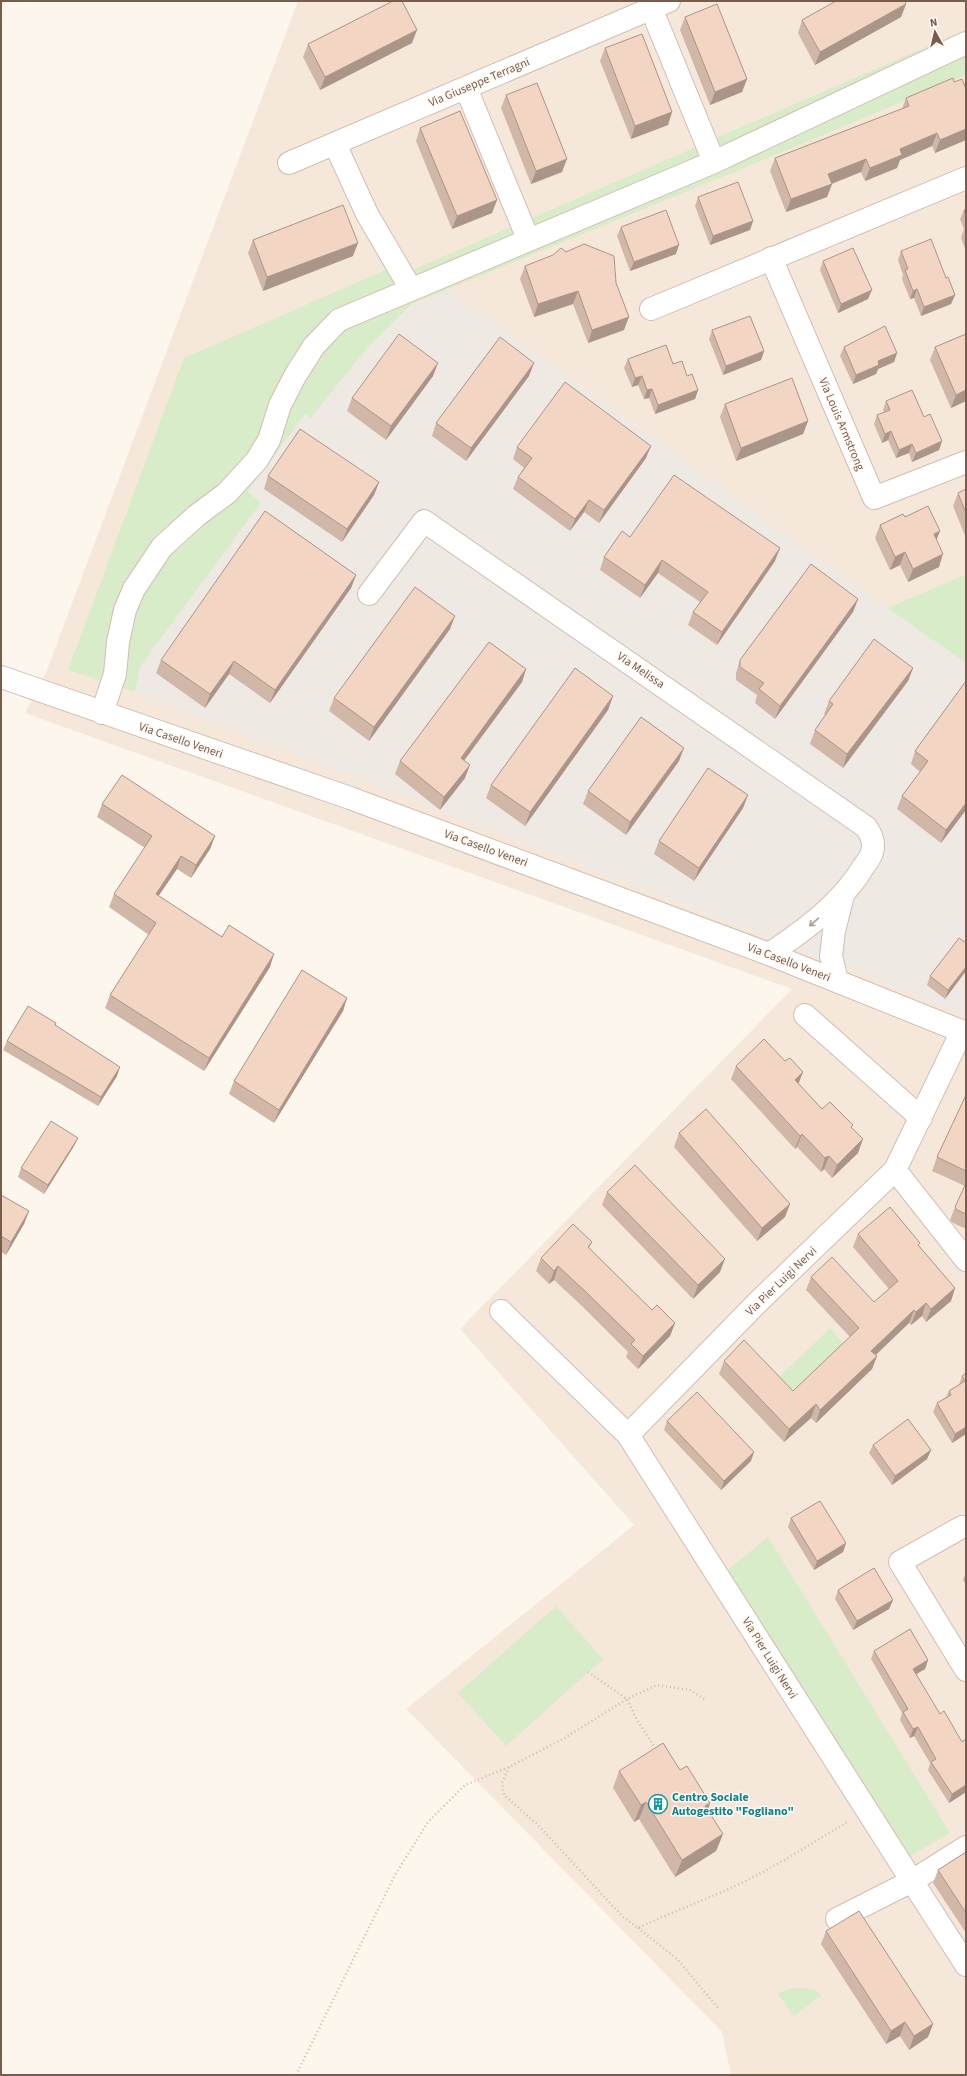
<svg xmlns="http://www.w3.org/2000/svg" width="967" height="2076" viewBox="0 0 967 2076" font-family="'Source Sans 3',sans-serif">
	<rect width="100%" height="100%" fill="#fdf6ec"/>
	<path fill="#f5e8da" d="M298,1H966V574L887,608L448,289L412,304L369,346L248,491L140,667L135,692L966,1015V2075H731L722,2032L406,1709L634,1525L460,1329L792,989L25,713L45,675Z"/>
	<path fill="#efe9e4" d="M448,289L887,608L966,663V1015L135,692L140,667L261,503L248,491L305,414L312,417L369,346L412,304Z"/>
	<path fill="#d8ecc9" d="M965,30L966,75L773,156L412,304L369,346L311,418L305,414L248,491L261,503L140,667L135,692L68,670L184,358L406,261L410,271Z
		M966,574V663L887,608Z
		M830,1328L843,1343L791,1393L778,1378Z
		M768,1537L950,1833L900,1862L719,1577Z
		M556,1606L603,1659L506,1746L458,1693Z
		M800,1988L813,1989L822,1995L794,2016L778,1994L788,1989Z"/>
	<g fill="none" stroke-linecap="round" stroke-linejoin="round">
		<g stroke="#d1beb0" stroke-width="24">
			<path id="minor" d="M651,8L714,162
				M466,88L528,239
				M335,144L367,214L411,289
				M289,163L669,1
				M771,258L874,498L966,462
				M651,309L966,178
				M369,594L424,521L866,827C871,834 875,843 872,852C871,857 867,862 864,866C841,904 805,930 769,954
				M1,677L350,798L769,954L966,1033
				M102,713L115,674L118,642L125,610L134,589L162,547L196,516L227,493L257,460L269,440L280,405L295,376L314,346L339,320L714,162L966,43
				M837,981L831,956L834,931L843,895
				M805,1015L921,1118
				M895,1170L966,1260
				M501,1311L628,1435
				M962,1527L900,1562L966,1670
				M966,1847L912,1881L966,1965
				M837,1919L912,1881L628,1435L759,1301L895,1170L962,1031"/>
		</g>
		<path stroke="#d9b8a5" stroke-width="2.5" stroke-dasharray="1 3" stroke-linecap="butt" d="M588,1672L627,1699L637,1720L657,1751
			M509,1767L502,1783L504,1795L537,1824L623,1917L638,1928C678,1909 720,1895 759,1874C789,1858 819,1839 849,1821
			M638,1928L677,1959L718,2008
			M296,2075L395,1875L428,1822L465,1785L509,1767L563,1739L627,1699L657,1685L690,1690L706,1700"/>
		<use href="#minor" stroke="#fff" stroke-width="22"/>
	</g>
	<path fill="#d1b7a8" d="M906,4L901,17L815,65L798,33L802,20Z
		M685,17L747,79L742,92L710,105L680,30Z
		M412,43L320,90L303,57L308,44Z
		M605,48L672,112L668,125L631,139L600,61Z
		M954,82L966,89V140L935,153L932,146L900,160L897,168L865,181L861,172L832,184L827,197L786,212L770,171L775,158L902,109L906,98Z
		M506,95L562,172L531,184L501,108Z
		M420,128L497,200L492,213L452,229L416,141Z
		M698,197L753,221L750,230L710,245L695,206Z
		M966,209V251L961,238L964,229L960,219L964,210Z
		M621,227L676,254L630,271L617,236Z
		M253,240L353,256L263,291L248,253Z
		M901,251L946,278L955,295L951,304L921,316L914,298L910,299L902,279L903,275L898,260Z
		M823,261L868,299L838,313L820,270Z
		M525,266L616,283L624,330L588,343L573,304L534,317L520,279Z
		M712,330L764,351L761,360L723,375L709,339Z
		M966,334V401L951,408L930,360L935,347Z
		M844,347L897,353L894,362L878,369L876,374L853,384L840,356Z
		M628,359L673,364L687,376L698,390L695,399L655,414L649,398L644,399L638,385L632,387L624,368Z
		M433,376L386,440L347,411L352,398Z
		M529,376L466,461L432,436L436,423Z
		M886,401L924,417L942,441L939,450L912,462L909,453L896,458L888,440L882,443L874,424L877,415L884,412L883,410Z
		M725,404L808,421L803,434L736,461L720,417Z
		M517,447L646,458L599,523L584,512L570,531L513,489L518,477L524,468L513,459Z
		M268,476L379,482L374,495L342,542L264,489Z
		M966,489V538L953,506L958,493Z
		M905,517L937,540L939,567L908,582L900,565L890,570L875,538L880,525Z
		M630,537L775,561L717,645L688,625L693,612L700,602L658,573L640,598L600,570L604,557Z
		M356,575L351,588L270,703L229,674L205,708L156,673L161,660Z
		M858,599L853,612L775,719L755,703L757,695L736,680V673L740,660Z
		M450,629L369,741L329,711L334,698Z
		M913,668L908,681L843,768L810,744L815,730L826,715L824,714L829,701Z
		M526,669L522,682L464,761L465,778L440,810L395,774L400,761Z
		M966,681V810L941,843L897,809L902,796L920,772L911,764L915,751Z
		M613,696L608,710L525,826L486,798L491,785Z
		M679,761L626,835L583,804L588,791Z
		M748,795L743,808L694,881L654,854L659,841Z
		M102,804L215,836L210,849L191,878L177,869L158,896L270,967L204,1071L105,1008L110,995L149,935L109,907L114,894L145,848L97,817Z
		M966,943L945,999L927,985L930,976Z
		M347,998L343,1011L274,1123L229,1094L234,1081Z
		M56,1023V1025L117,1076L98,1106L3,1050L7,1041Z
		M736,1066L799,1084L822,1109L852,1128L858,1153L832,1178L824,1169L821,1172L797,1147L795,1149L731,1079Z
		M966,1095V1229L953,1223L950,1220L955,1207L965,1186L932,1171L937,1157Z
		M679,1133L785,1217L757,1241L674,1147Z
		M74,1146L44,1194L18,1177L21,1168Z
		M607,1192L720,1272L693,1299L602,1205Z
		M1,1195L29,1211L24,1224L6,1255L1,1252Z
		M858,1234L919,1246L955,1288L951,1301L926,1322L922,1316L911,1325L909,1323L876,1355L877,1356L872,1369L816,1423L811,1418L784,1442L719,1374L724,1361L793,1391L850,1337L806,1290L811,1277L874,1302L889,1289L853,1247Z
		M592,1242L589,1248L652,1310L675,1323L670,1336L638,1369L626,1357L628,1352L582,1306L554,1280L549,1284L536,1271L541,1258Z
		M966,1373V1434L952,1443L933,1412L937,1403L946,1397L949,1391L959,1385L962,1376Z
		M667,1421L751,1461L721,1490L664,1430Z
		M873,1445L931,1450L927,1459L892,1485L869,1453Z
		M791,1518L846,1543L843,1552L814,1570L788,1527Z
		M966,1572V1585L963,1580Z
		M838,1590L893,1600L889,1609L853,1630L835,1599Z
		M874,1651L928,1660L925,1669L916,1674L966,1792L949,1803L928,1770L930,1763L914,1736L910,1738L900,1720L902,1713L871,1659Z
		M680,1770L710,1803L708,1810L723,1834L716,1851L675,1877L639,1819L634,1822L613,1788L619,1771Z
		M966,1852V1933L933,1883L938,1870Z
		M826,1931L933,2024L928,2037L909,2050L900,2036L886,2044L821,1944Z"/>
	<path fill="#aa9588" d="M906,4L901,17L815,65L820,52Z
		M417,30L412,43L320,90L325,77Z
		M747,79L742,92L710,105L715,92Z
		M672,112L668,125L631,139L635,126Z
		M966,129V140L935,153L940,140Z
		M937,133L932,146L900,160L897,168L865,181L870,168L900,149Z
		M567,159L562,172L531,184L536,171Z
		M866,159L861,172L823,187L828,174Z
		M832,184L827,197L786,212L791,199Z
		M497,200L492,213L452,229L457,216Z
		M753,221L750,230L710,245L713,236Z
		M358,243L353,256L263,291L267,277Z
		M679,245L676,254L630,271L634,262Z
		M917,289L914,298L910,299L913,291Z
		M872,290L868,299L838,313L841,304Z
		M578,291L573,304L534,317L538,304Z
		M955,295L951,304L921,316L924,307Z
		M629,317L624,330L588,343L592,330Z
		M764,351L761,360L723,375L726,366Z
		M897,353L894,362L878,369L876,374L853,384L856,375L878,361Z
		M438,363L433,376L386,440L391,426Z
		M534,363L529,376L466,461L471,448Z
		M642,376L638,385L632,387L635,378Z
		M652,389L649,398L644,399L647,390Z
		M698,390L695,399L655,414L658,405Z
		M966,390V401L951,408L956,395Z
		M808,421L803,434L736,461L741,448Z
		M891,431L888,440L882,443L885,434Z
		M942,441L939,450L912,462L916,453Z
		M912,444L909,453L896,458L899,450Z
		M651,446L646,458L599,523L604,510Z
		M379,482L374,495L342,542L347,529Z
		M589,500L584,512L570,531L575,519Z
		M940,531L935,544L934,534Z
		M780,548L775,561L717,645L722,632Z
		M905,552L900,565L890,570L895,557Z
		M943,554L939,567L908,582L913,569Z
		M662,560L658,573L640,598L645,585Z
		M356,575L351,588L270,703L275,690Z
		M858,599L853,612L775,719L780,706Z
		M455,616L450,629L369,741L374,727Z
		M234,661L229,674L205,708L210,694Z
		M913,668L908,681L843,768L847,754Z
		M526,669L522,682L456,771L461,758Z
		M613,696L608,710L525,826L530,812Z
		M684,748L679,761L626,835L630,822Z
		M470,765L465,778L440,810L444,797Z
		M748,795L743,808L694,881L699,868Z
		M966,803V810L941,843L946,830Z
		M215,836L210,849L191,878L196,865Z
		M181,856L177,869L151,907L156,894Z
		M274,954L270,967L204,1071L209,1058Z
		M966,967V971L945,999L948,990Z
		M347,998L343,1011L274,1123L279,1110Z
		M120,1067L117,1076L98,1106L101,1097Z
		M803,1072L798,1085L795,1080Z
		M802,1134L797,1147L795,1149L800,1136Z
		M78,1138L74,1146L44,1194L48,1185Z
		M863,1139L858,1153L832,1178L837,1165Z
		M829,1156L824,1169L821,1172L825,1158Z
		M790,1204L785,1217L757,1241L762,1228Z
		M29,1211L24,1224L6,1255L11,1242Z
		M725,1259L720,1272L693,1299L698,1285Z
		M558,1266L554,1280L549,1284L554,1271Z
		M955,1288L951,1301L926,1322L931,1309Z
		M926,1303L922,1316L911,1325L916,1312Z
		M914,1310L909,1323L866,1364L871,1351Z
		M675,1323L670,1336L638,1369L643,1356Z
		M877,1356L872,1369L816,1423L820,1410Z
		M816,1404L811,1418L784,1442L789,1429Z
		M966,1424V1434L952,1443L955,1434Z
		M931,1450L927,1459L892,1485L895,1476Z
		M754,1452L751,1461L721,1490L724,1481Z
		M846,1543L843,1552L814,1570L817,1561Z
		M893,1600L889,1609L853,1630L857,1621Z
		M928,1660L925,1669L910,1678L913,1669Z
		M918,1727L914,1736L910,1738L913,1729Z
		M966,1785V1792L949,1803L952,1794Z
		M646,1802L639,1819L634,1822L641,1805Z
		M710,1803L704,1820L705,1806Z
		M723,1834L716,1851L675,1877L682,1860Z
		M905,2022L900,2036L886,2044L891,2031Z
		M933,2024L928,2037L909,2050L914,2036Z"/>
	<path fill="#f3d5c3" stroke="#aa9588" d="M393,1H402L417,30L325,77L308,44Z
		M836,1H905L906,4L820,52L802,20Z
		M717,4L747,79L715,92L685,17Z
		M642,34L672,112L635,126L605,48Z
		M953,78L954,82L962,79L966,89V129L940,140L937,133L900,149L902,155L870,168L866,159L828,174L832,184L791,199L775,158L909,106L906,98Z
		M537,83L567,159L536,171L506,95Z
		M460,111L497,200L457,216L420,128Z
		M738,182L753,221L713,236L698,197Z
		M343,205L358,243L267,277L253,240Z
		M966,209V216L964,210Z
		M666,210L679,245L634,262L621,227Z
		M931,239L946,278L948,277L955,295L924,307L917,289L913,291L905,270L908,269L901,251Z
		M584,244L614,256L616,283L629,317L592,330L578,291L538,304L525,266L553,255L561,248L566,252Z
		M853,248L872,290L841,304L823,261Z
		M750,316L764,351L726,366L712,330Z
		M885,326L897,353L878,361L879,365L856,375L844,347Z
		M399,334L438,363L391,426L352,398Z
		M966,334V390L956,395L935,347Z
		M500,337L534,363L471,448L436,423Z
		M666,345L673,364L682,361L687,376L692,374L698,390L658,405L652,389L647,390L642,376L635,378L628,359Z
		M792,378L808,421L741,448L725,404Z
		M565,382L651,446L604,510L589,500L575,519L518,477L532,458L517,447Z
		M912,390L924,417L930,414L942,441L916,453L912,444L899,450L891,431L885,434L877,415L890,410L886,401Z
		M300,429L379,482L347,529L268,476Z
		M674,475L780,548L722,632L693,612L708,592L662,560L645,585L604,557L622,531L630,537Z
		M966,489V513L958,493Z
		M928,506L940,531L934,534L943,554L913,569L905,552L895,557L880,525L903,514L905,517Z
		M265,511L356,575L275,690L234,661L210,694L161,660Z
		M811,564L858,599L780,706L759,689L764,683L740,667V660Z
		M415,587L455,616L374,727L334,698Z
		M874,639L913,668L847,754L815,730L833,704L829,701Z
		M489,642L526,669L461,758L470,765L444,797L400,761Z
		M575,668L613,696L530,812L491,785Z
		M966,681V803L946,830L902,796L928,761L915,751Z
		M641,717L684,748L630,822L588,791Z
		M708,768L748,795L699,868L659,841Z
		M122,775L215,836L196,865L181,856L156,894L222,937L229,925L274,954L209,1058L110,995L156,923L114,894L152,836L102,804Z
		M959,938L966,943V967L948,990L930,976Z
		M302,970L347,998L279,1110L234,1081Z
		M28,1006L56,1023L55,1025L120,1067L101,1097L7,1041Z
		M764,1039L785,1061L790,1058L803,1072L795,1080L822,1109L830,1102L853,1125L851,1127L863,1139L837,1165L829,1156L825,1158L802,1134L800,1136L736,1066Z
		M966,1095V1171L937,1157Z
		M706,1109L790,1204L762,1228L679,1133Z
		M51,1121L78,1138L48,1185L21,1168Z
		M635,1165L725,1259L698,1285L607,1192Z
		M966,1183V1214L957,1210L955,1207Z
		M1,1195L29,1211L11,1242L1,1236Z
		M890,1207L920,1243L918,1245L955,1288L931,1309L926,1303L916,1312L914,1310L871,1351L877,1356L820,1410L816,1404L789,1429L724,1361L744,1340L793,1391L859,1328L811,1277L832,1257L874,1302L898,1281L858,1234Z
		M573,1224L592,1242L588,1247L652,1310L657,1305L675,1323L643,1356L631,1344L635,1340L587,1293L558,1266L554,1271L541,1258Z
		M966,1373V1427L955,1434L937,1403L951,1395L949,1391L965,1381L962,1376Z
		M697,1392L754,1452L724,1481L667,1421Z
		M908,1419L931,1450L895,1476L873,1445Z
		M820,1501L846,1543L817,1561L791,1518Z
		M874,1568L893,1600L857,1621L838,1590Z
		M910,1629L928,1660L913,1669L940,1714L944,1711L962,1742L966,1739V1785L952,1794L931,1762L936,1759L918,1727L913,1729L903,1712L908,1709L874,1651Z
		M663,1743L680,1770L687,1766L710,1803L705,1806L723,1834L682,1860L646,1802L641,1805L619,1771Z
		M966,1852V1913L938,1870Z
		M859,1911L933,2024L914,2036L905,2022L891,2031L826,1931Z"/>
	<defs><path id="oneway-shaft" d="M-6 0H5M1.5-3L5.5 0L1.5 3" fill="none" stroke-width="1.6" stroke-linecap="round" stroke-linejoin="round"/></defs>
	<use stroke="#af9d94" href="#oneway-shaft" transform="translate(814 922) rotate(139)"/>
	<defs>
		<g id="building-ring" transform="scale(1)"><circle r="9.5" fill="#fffaf3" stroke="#0f9aa8" stroke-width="1.5"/><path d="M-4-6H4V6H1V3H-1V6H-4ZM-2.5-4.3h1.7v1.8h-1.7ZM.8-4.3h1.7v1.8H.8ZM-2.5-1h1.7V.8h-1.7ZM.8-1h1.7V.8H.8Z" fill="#0f9aa8"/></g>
	</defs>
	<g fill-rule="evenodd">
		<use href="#building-ring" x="658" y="1804"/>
	</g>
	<g text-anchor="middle" stroke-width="3" stroke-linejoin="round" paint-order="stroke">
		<g font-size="12" fill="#7a5c4d" stroke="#fffaf3">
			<text transform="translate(479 82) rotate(-23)" y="4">Via Giuseppe Terragni</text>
			<text transform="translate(842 424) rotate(67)" y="4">Via Louis Armstrong</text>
			<text transform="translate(641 670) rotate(34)" y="4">Via Melissa</text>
			<text transform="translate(181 740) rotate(19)" y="4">Via Casello Veneri</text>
			<text transform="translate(486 848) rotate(20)" y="4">Via Casello Veneri</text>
			<text transform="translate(789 962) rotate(21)" y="4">Via Casello Veneri</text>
			<text transform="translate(781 1281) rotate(-44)" y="4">Via Pier Luigi Nervi</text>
			<text transform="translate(770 1658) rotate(58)" y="4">Via Pier Luigi Nervi</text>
		</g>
		<g font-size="12" font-weight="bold" fill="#0d838f" stroke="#fffaf3" text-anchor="start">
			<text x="672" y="1801">Centro Sociale<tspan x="672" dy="14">Autogestito "Fogliano"</tspan></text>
		</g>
	</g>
	<rect width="967" height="2076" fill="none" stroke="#7a5c4d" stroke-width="4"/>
	<g transform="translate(935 32) rotate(352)" stroke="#fffaf3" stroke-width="3" paint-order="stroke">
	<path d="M0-3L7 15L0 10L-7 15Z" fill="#7a5c4d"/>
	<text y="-6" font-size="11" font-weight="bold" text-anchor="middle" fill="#7a5c4d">N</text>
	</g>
</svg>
